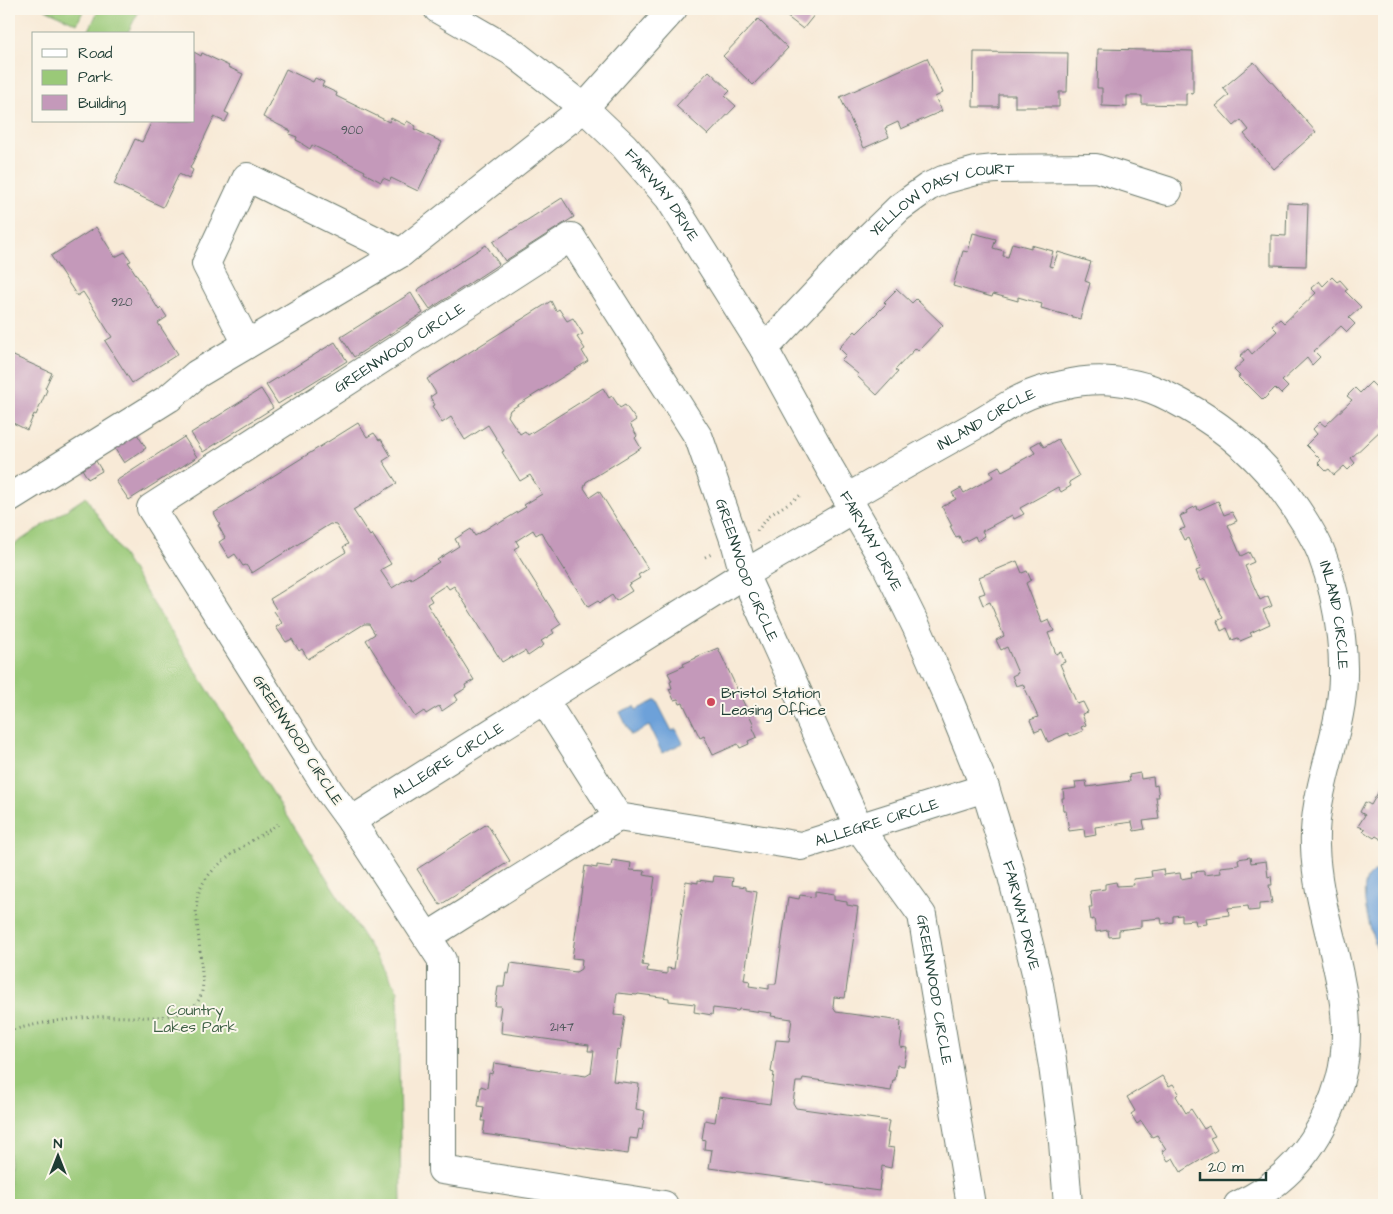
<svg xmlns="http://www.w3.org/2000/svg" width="1393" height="1214" viewBox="0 0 1393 1214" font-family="'Architects Daughter',sans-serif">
	<rect width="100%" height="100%" fill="#fbf7ec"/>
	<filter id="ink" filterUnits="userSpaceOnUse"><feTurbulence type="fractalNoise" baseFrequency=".02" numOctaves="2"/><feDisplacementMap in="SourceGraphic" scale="10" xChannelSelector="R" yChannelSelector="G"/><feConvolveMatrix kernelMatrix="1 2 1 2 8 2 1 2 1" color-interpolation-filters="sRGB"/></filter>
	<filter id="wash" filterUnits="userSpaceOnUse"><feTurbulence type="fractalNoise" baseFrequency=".0096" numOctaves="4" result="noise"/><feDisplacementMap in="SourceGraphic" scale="20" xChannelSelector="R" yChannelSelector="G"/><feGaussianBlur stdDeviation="1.12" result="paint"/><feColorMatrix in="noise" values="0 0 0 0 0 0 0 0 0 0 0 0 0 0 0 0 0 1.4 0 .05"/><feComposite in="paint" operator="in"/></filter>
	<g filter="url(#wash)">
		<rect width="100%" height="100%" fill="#f8ead7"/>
		<path fill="#9ac978" stroke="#5c8356" d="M45,9H84L77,24Z
			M99,9H140L127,34H97L89,30Z
			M86,497L398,991L401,1205H9V548Z"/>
		<path fill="#6da1d9" stroke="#466f86" d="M656,700L672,731L676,729L683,743L662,753L649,726L631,735L620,712L634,706L636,710Z
			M1374,872H1384V969C1377,950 1356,895 1368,877C1368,877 1373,872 1374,872Z"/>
		<g id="blocks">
			<path fill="#c499ba" d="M777,9H819L803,29Z
				M758,19L788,48L753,85L723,56Z
				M1098,49L1193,51V94L1186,93V105L1142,104V96H1127V107L1102,106V88H1097Z
				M194,52L201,56L202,53L229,66L228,67L243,74L225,112L229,114L225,122L214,117L190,168L193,170L189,179L179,174L163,207L114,184L135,139L142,142L152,121H194Z
				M974,52L1068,53L1067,92H1059V107H1015V95H999V107H973Z
				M927,58L943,93L935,97L942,111L901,129L898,122L885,128L889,137L864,148L840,97Z
				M1254,62L1316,132L1274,169L1244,134L1249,130L1241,120L1234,126L1216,106L1229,95L1223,88Z
				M286,69L313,82L315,78L324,82L322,86L337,93L336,96L389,122L391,118L405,125L407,121L416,126L414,129L442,142L418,191L391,178L390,181L383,178L381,182L364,173L365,171L312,145L310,149L302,144V143L296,140L297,137L289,134L291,131L263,117Z
				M709,71L730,91L725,96L736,106L708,135L676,106Z
				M562,198L574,217L505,261L493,242Z
				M1287,203L1308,204L1306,266L1271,265V235L1286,236Z
				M96,227L115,257L125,252L131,261L128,262L159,310L161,308L167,317L158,323L178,354L132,383L105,341L112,337L83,292L77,296L51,256Z
				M973,233L996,239L993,248L1004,251L1003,256L1008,257L1012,243L1031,248V245L1053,251L1049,266L1053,267L1058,252L1091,262L1085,281L1090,283L1080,319L1041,308L1042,304L1018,297V301L993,294L992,297L953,286L963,251L968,252Z
				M486,245L499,264L430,309L417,290Z
				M1332,277L1337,282L1340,280L1348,289L1345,291L1361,307L1349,318L1355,324L1347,332L1341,326L1314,351L1320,357L1312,365L1307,358L1282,381L1288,387L1281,394L1275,388L1263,400L1247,384L1246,385L1238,377L1240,376L1234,370L1244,361L1240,356L1248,349L1252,354L1277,331L1272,326L1280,319L1284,323L1316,293L1311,288L1319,281L1323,286Z
				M897,289L912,303L916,299L943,325L918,351L916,348L895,370L898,372L877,395L857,376L858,374L841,360L846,355L839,348L855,331L857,333L886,304L884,302Z
				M411,293L423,313L354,357L341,337Z
				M551,301L556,311L559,309L567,321L573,318L583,334L577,337L585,349L582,351L588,361L510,410L508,416L520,434L525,431L528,435L603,388L609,398L612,396L620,408L625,405L636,420L630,424L637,436L635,438L641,448L586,482L584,488L590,497L599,491L648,569L638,575L640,578L628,585L632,591L616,601L612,595L600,603L598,601L588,607L541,532L536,535L533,530L516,541L519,546L514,549L561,624L552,630L554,633L541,641L544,645L528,656L525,651L513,658L512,656L502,662L454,586L449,589L446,585L429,596L432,601L427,604L474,680L465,685L466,688L455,695L458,700L442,711L439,706L426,714L424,711L415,717L366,640L375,634L369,624H364L308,659L302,649L299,651L292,639L286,642L276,627L282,623L274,611L276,609L270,599L346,552L343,547L348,544L336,525L330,524L252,573L246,565L243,566L235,554L229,558L219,542L225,538L218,525L220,524L214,513L358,423L367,437L374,433L379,440L381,439L391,456L383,461L397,483L353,510L370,536L372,534L391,564L380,570L392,588L410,577L411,579L439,562L437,560L459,546L455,539L471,529L475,536L497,522L498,524L526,507L524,505L542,494L530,475L520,481L502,452L504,451L488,425L465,440L451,417L442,423L432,406L435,405L430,397L436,393L427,379Z
				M335,342L347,361L278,404L266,385Z
				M9,354L52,373L45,388L47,390L36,415L34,414L27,430L9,421Z
				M1371,382L1384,395V430L1383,428L1351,458L1355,463L1348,470L1344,466L1334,475L1329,469L1326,471L1318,463L1321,460L1306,445L1317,434L1313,429L1320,422L1325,426L1352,400L1347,396L1355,388L1360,393Z
				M261,389L273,408L203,452L191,433Z
				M135,431L146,448L124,463L113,446Z
				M184,437L197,457L129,500L116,481Z
				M1058,439L1079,476L1069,482L1071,486L1061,492L1058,487L1020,508L1024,514L1014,519L1012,515L982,531L985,536L977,541L975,536L962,543L959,536L956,537L950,526H952L942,507L956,499L952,493L961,488L964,493L993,477L990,471L999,466L1002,471L1035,453L1031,446L1040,441L1044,447Z
				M91,453L102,471L88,479L78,462Z
				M1218,501L1224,515L1232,512L1237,521L1228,525L1241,556L1249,552L1254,562L1245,566L1260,600L1268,596L1272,606L1263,610L1270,624L1250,633L1252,636L1240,641L1238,638L1232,640L1227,628L1221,631L1217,621L1223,618L1205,579L1200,581L1196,571L1201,569L1188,538L1184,540L1179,530L1185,528L1180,516L1187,513L1186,511L1197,506L1198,510Z
				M1017,561L1022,573L1027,571L1031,580L1026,583L1042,623L1049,620L1054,631L1048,633L1056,654L1061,652L1065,662L1060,664L1077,704L1083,702L1088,712L1082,714L1086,725L1081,727L1083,731L1070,736L1068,733L1048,742L1042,729L1035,732L1030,720L1038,717L1023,684L1016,686L1012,676L1018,673L1007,647L1001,650L996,640L1004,636L990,602L983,605L979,595L985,593L979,577Z
				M718,648L754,725L752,726L757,737L748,741L749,744L740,748L738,744L713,755L704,736L700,738L683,703L680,704L678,699L674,700L669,689L672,688L670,682L672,681L668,673L684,666L683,664L696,658V657Z
				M1140,773L1141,779L1153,777L1154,786L1157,785L1159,797H1156L1159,819L1143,821L1145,829L1134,831L1132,822L1095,827L1096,835L1085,837L1084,829L1069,831L1066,811H1063L1062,798H1064L1063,790L1076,788L1075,782L1086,781L1087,787L1130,781L1129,775Z
				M1384,782V841L1376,836L1374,838L1363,831L1365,829L1358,826L1365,815L1360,812L1365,802L1371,805Z
				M487,824L510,861L440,905L417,869Z
				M1250,857L1251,863L1266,861L1268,877L1271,876L1272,885H1269L1272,903L1259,904V910L1249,911L1248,906L1228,908L1229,915L1206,918L1207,924L1196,925L1195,920L1182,921V915L1173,916V922L1162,924L1161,918L1141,920V927L1119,930V936L1109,937L1108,930L1096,932L1094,919L1091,920L1089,907H1092L1090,891L1105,889V884L1116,882L1117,886L1134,885L1133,879L1152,877L1151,871L1163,869L1164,875L1180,873L1181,879L1192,877L1191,872L1204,871V875L1221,873L1220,867L1239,865L1238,859Z
				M612,860L631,863L630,870L645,871L644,875L655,877L642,965L648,966L647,971L667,974V968L674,969L686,881L698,883V880L713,882L714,876L733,878L732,885L746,887V890L757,892L744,980L750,981L749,986L769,989V984H776L788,897L799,899L800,895L815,897V891L834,894V900L847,902V905L858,907L845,998L834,997L833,1007L836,1012L901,1021L900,1032L902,1033L900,1047L907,1048L904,1066L897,1065L895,1080H893L891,1091L803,1078L802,1082H796L793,1103L796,1108L889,1121L887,1133H889L887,1147L894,1148L891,1168L882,1166L879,1191L709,1168L712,1150L704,1149L705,1140L702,1139L705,1120L715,1122L719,1097L770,1104L774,1073L771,1072L776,1040L789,1041L792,1019L771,1016L772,1013L739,1009L738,1011L713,1008L712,1015L694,1012L695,1004L669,1001V998L638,994L637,995L617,993L614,1015L625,1016L620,1050L617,1049L613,1081L639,1084L636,1109L645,1111L642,1130L639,1129L637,1139L630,1138L628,1154L483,1134L485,1121H482L484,1107L478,1106L481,1086L487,1088L489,1073L492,1074L494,1063L586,1076L591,1073L594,1051H588L589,1045L501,1033L502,1021L499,1020L501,1006H495L498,987H504L506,973L509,974L511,963L576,972L581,969L582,959L572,958L585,866L597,868V865L611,867Z
				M1162,1076L1169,1086L1173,1084L1179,1093L1176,1096L1186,1113L1191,1109L1204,1129L1209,1126L1215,1136L1210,1138L1217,1150L1181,1172L1173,1158L1168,1161L1162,1151L1166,1149L1157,1135L1152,1137L1141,1121L1137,1124L1131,1114L1135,1111L1127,1097Z"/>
		</g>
	</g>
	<g filter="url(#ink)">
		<use href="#blocks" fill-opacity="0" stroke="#6b7a6d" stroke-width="1"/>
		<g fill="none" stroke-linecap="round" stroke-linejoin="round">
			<g stroke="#6b7a6d" stroke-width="30">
				<g id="minor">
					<path id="s1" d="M438,9L511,51L584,108L624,146L669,198L764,349L829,467L885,563L916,626L949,700L985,788L1011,872L1039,985L1053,1066L1063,1142L1068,1205"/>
					<path d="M247,344L206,264L247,177L401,253"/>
					<path id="s2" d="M764,349L868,238L899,208L928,187L943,180L976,171L995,169L1096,168L1168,191"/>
					<path d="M9,498L169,398L197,374L401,253L584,108L673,9"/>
					<path id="s3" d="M847,498C890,473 933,449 976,425C991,417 1005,406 1020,399C1033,392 1049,388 1063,385C1089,378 1119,379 1145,387C1160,391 1173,399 1186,406C1231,431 1269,467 1297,510C1307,525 1316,539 1322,555C1332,581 1338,610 1341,637C1344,662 1344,689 1339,714C1331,757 1313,802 1315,846C1317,926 1362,999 1340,1080C1324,1136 1292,1181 1238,1205"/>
					<path d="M544,700L618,817"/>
					<path id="s4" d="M351,821L744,574L854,510"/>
					<path id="s5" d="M427,937L618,817L801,846L985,788"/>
					<path id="s6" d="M664,1205L442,1170V960L351,821L329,791L151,508L571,237L699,438L736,545L744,574L859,828L922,915L971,1205"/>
				</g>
			</g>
			<path stroke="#6b7a6d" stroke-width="3" stroke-dasharray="1 4" stroke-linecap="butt" d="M757,531L770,515L801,495
				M705,557L714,553
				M9,1031C37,1023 66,1019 95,1017C120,1015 170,1022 190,1009C200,1002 202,995 203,983L196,910C197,902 197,895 201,887C213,861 256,839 280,823"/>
			<use href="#minor" stroke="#fff" stroke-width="28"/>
		</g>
	</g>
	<circle fill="#d1495b" stroke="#fbf7ec" stroke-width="2" cx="711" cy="702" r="5"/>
	<g text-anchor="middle" stroke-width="4" stroke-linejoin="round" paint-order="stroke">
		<g font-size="12" fill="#485456">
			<text x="352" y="134">900</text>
			<text x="122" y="306">920</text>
			<text x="562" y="1031">2147</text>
		</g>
		<g font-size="15" fill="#1f3d34" stroke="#fbf7ec">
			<text dy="5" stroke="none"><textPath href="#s1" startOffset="294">FAIRWAY DRIVE</textPath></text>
			<text dy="5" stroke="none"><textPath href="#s2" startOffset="239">YELLOW DAISY COURT</textPath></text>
			<text dy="5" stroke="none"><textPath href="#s6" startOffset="1268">GREENWOOD CIRCLE</textPath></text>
			<text dy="5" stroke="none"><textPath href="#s3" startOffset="160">INLAND CIRCLE</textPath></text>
			<text dy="5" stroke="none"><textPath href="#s1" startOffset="699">FAIRWAY DRIVE</textPath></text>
			<text dy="5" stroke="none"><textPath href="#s6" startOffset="1851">GREENWOOD CIRCLE</textPath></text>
			<text dy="5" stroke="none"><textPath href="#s3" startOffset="640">INLAND CIRCLE</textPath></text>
			<text transform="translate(298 740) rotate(57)" y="5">GREENWOOD CIRCLE</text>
			<text dy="5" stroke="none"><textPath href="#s4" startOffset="114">ALLEGRE CIRCLE</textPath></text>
			<text dy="5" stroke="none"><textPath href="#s5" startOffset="490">ALLEGRE CIRCLE</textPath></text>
			<text dy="5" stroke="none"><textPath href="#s1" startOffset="1104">FAIRWAY DRIVE</textPath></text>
			<text dy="5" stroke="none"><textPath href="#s6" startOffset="2316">GREENWOOD CIRCLE</textPath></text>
		</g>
		<g font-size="15" fill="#1f3d34" stroke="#fbf7ec" text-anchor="start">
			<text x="721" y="698">Bristol Station<tspan x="721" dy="17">Leasing Office</tspan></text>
		</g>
		<g font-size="15" fill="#3e6045" stroke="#fbf7ec">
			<text x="195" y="1015">Country<tspan x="195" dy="17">Lakes Park</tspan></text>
		</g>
	</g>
	<rect width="1393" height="1214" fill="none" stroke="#fbf7ec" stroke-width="30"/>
	<rect x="32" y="32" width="162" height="90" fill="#fbf7ec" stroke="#a3ada2"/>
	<rect x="42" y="49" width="25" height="8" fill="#ffffff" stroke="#a3ada2"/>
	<text x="78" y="58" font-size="15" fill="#1f3d34">Road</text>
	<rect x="42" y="70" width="25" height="15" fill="#9ac978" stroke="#a3ada2"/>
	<text x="78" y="82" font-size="15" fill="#1f3d34">Park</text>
	<rect x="42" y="95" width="25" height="15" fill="#c499ba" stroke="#a3ada2"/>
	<text x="78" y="108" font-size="15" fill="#1f3d34">Building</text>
	<g transform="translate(58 1156)" stroke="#fbf7ec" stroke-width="4" paint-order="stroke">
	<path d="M0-4L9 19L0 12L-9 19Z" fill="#1f3d34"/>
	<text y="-8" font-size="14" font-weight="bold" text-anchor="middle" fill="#1f3d34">N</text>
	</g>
	<path d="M1200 1172v8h66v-8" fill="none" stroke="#1f3d34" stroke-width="2.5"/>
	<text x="1208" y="1172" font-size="15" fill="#1f3d34" stroke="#fbf7ec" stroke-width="4" paint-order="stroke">20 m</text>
</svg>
